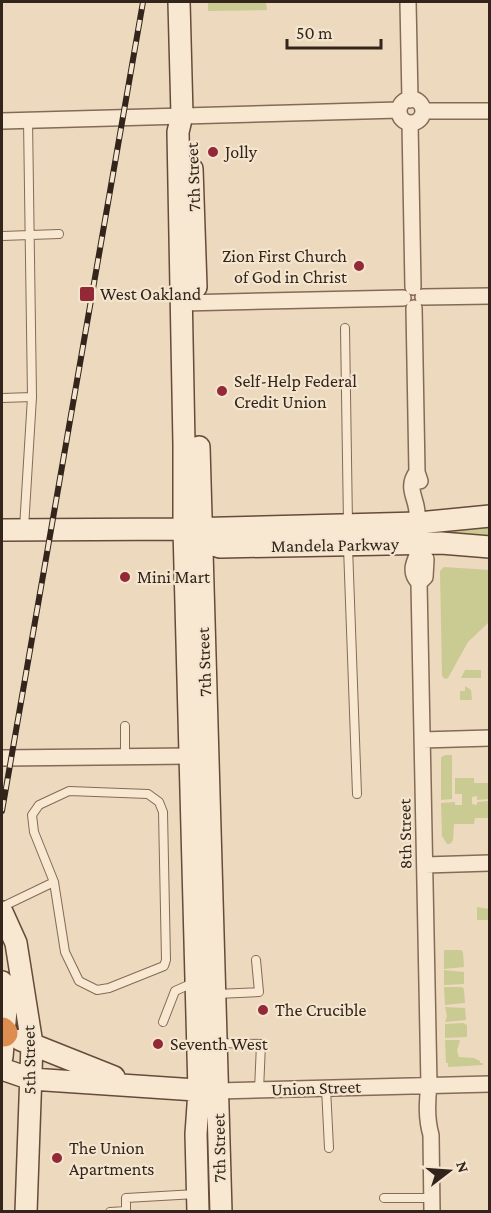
<svg xmlns="http://www.w3.org/2000/svg" width="491" height="1213" viewBox="0 0 491 1213" font-family="'Crimson Pro',serif">
	<rect width="100%" height="100%" fill="#edd9be"/>
	<path fill="#caca93" d="M208,2H266L267,10L208,11Z
		M489,524V541L432,533V532Z
		M444,567L490,570L489,622L468,642L448,678L445,679L442,676L440,571Z
		M465,670H481V678H461Z
		M465,686L471,690L472,700H460V691H465Z
		M446,755H452V799L441,800V757Z
		M455,778H474V783H489V799L477,800V796L472,797V804L477,805V802L489,801V818H475L474,824H454L453,840L450,844H447L442,836L441,803L455,802V805H462V794H455Z
		M477,907L489,909V920H477Z
		M444,950H461L463,952L464,967L444,969Z
		M444,970L464,972V984L444,985Z
		M444,987H462L464,989L465,1003L445,1005Z
		M445,1007L465,1008L466,1020L445,1022L447,1016Z
		M463,1023L467,1025V1037L445,1038V1024Z
		M445,1040H460L457,1051L459,1057L474,1058L480,1061V1063H483V1065L448,1067V1063H446Z"/>
	<g fill="none" stroke-linecap="round" stroke-linejoin="round">
		<g stroke="#856a57" stroke-width="10">
			<path id="lane" d="M2,236L59,234
				M345,328L348,524
				M2,398L32,397
				M24,528L32,397L28,120
				M348,547L357,794
				M125,726V757
				M69,791L148,794L159,802L163,812L166,960L164,966L109,988L97,990L79,981L65,952L54,882L34,832L32,815L39,805Z
				M2,907L54,882
				M217,994L259,992L256,960
				M163,1022L175,991L195,982
				M218,1043L261,1044L259,1090
				M326,1088L329,1148
				M384,1198H432
				M110,1212L126,1211V1198L196,1194"/>
		</g>
		<g stroke="#856a57" stroke-width="18">
			<path id="street" d="M408,2L410,100
				M399 111a12 12 0 1 1 24 0a12 12 0 1 1-24 0Z
				M423,111H490
				M2,121L399,110
				M410,123L413,287
				M423,297L490,296
				M182,303L403,298
				M414,308L417,472L420,481
				M417,472C405,488 417,498 417,513C418,525 421,541 418,552C416,560 411,566 414,575C414,577 418,581 419,583L429,1085C427,1102 426,1118 431,1135L432,1212
				M418,552L426,559L425,577L419,583
				M422,740L490,738
				M2,758L191,756
				M425,865L490,863
				M218,1091L490,1084"/>
		</g>
		<g stroke="#664b3b" stroke-width="24">
			<path id="secondary" d="M179,2L182,115L178,132L184,444V529L199,1091L196,1134L198,1212
				M192,169L196,287
				M199,447L221,1212
				M2,530L184,529L418,523L490,516
				M191,533L210,544L220,547L441,543L490,547
				M2,912L16,943L32,1044L26,1212
				M2,982L7,998L2,1057
				M21,1040L114,1077
				M2,1069L31,1079L211,1091"/>
		</g>
		<g stroke="#52392c" stroke-width="30">
			<path id="highway" d="M2,1031L4,1033"/>
		</g>
		<use href="#lane" stroke="#f8e8d1" stroke-width="8"/>
		<use href="#street" stroke="#f8e8d1" stroke-width="15"/>
		<use href="#secondary" stroke="#f8e8d1" stroke-width="21"/>
		<use href="#highway" stroke="#dc8d4f" stroke-width="27"/>
		<g stroke="#34251c" stroke-width="6">
			<path id="rail" d="M2,811L143,2"/>
		</g>
		<use href="#rail" stroke="#f4e5ce" stroke-width="4" stroke-dasharray="11" stroke-linecap="butt"/>
	</g>
	<g fill="#932836" stroke="#f4e5ce" stroke-width="2">
		<circle cx="213" cy="152" r="6"/>
		<circle cx="359" cy="266" r="6"/>
		<rect x="79" y="286" width="16" height="16" rx="3"/>
		<circle cx="222" cy="391" r="6"/>
		<circle cx="125" cy="577" r="6"/>
		<circle cx="263" cy="1010" r="6"/>
		<circle cx="158" cy="1044" r="6"/>
		<circle cx="57" cy="1158" r="6"/>
	</g>
	<g text-anchor="middle" stroke-width="4.5" stroke-linejoin="round" paint-order="stroke">
		<g font-size="18" fill="#34251c" stroke="#f4e5ce" text-anchor="start">
			<text x="225" y="158">Jolly</text>
			<text x="347" y="262" text-anchor="end">Zion First Church<tspan x="347" dy="21">of God in Christ</tspan></text>
			<text x="100" y="300">West Oakland</text>
			<text x="234" y="387">Self-Help Federal<tspan x="234" dy="21">Credit Union</tspan></text>
			<text x="137" y="583">Mini Mart</text>
			<text x="275" y="1016">The Crucible</text>
			<text x="170" y="1050">Seventh West</text>
			<text x="69" y="1154">The Union<tspan x="69" dy="21">Apartments</tspan></text>
		</g>
		<g font-size="18" fill="#34251c" stroke="#f4e5ce">
			<text transform="translate(193 177) rotate(-92)" y="6">7th Street</text>
			<text transform="translate(335 545) rotate(-1)" y="6">Mandela Parkway</text>
			<text transform="translate(204 662) rotate(-92)" y="6">7th Street</text>
			<text transform="translate(405 834) rotate(-91)" y="6">8th Street</text>
			<text transform="translate(29 1060) rotate(-91)" y="6">5th Street</text>
			<text transform="translate(316 1088) rotate(-2)" y="6">Union Street</text>
			<text transform="translate(219 1148) rotate(-91)" y="6">7th Street</text>
		</g>
	</g>
	<rect width="491" height="1213" fill="none" stroke="#34251c" stroke-width="6"/>
	<g transform="translate(449 1171) rotate(73)" stroke="#f4e5ce" stroke-width="4.5" paint-order="stroke">
	<path d="M0-4.5L10 22L0 15L-10 22Z" fill="#34251c"/>
	<text y="-9" font-size="16" font-weight="bold" text-anchor="middle" fill="#34251c">N</text>
	</g>
	<path d="M287 39v9h94v-9" fill="none" stroke="#34251c" stroke-width="3"/>
	<text x="296" y="39" font-size="18" fill="#34251c" stroke="#f4e5ce" stroke-width="4.5" paint-order="stroke">50 m</text>
</svg>
